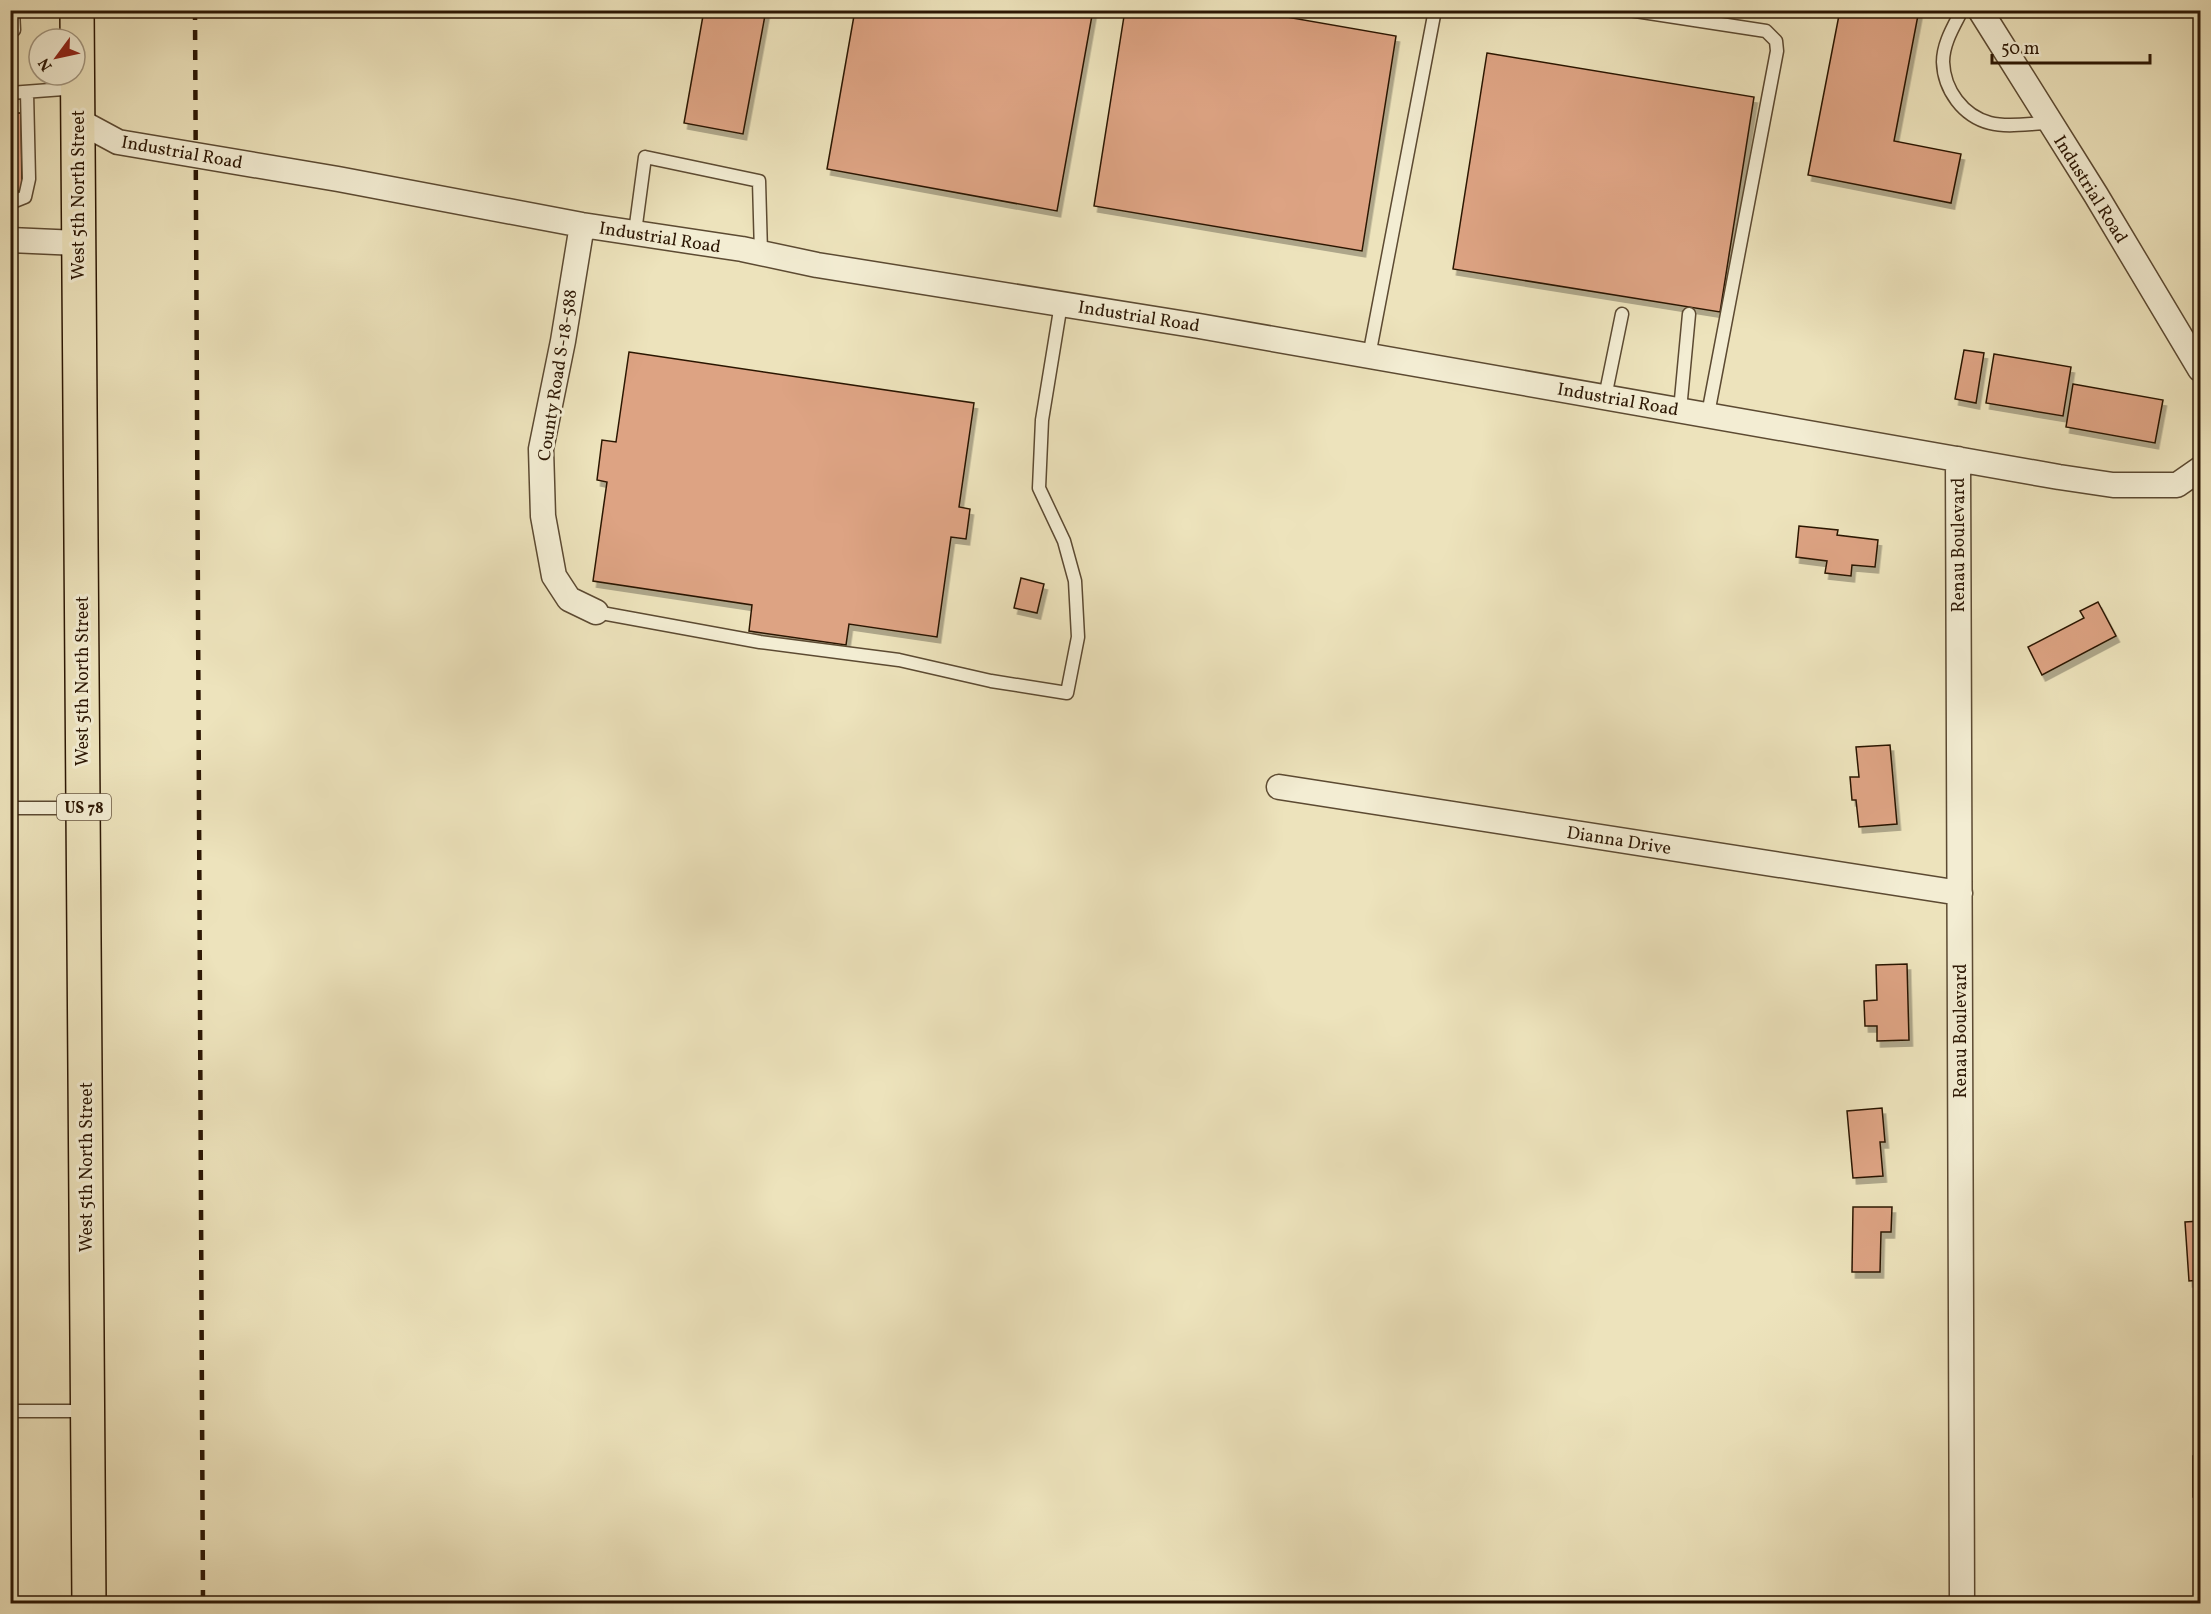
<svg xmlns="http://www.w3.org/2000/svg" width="2211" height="1614" viewBox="0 0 2211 1614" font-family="Vollkorn,serif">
	<defs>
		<filter id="shadow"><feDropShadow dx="3.5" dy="6" stdDeviation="0" flood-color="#0004"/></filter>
	</defs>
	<rect width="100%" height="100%" fill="#ede3bc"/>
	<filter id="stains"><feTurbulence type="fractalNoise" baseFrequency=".00333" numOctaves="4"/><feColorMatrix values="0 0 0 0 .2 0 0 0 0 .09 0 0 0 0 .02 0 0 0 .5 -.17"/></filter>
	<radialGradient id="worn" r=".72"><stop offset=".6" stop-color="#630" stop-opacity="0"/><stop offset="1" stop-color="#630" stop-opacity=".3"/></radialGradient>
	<path fill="#dda383" stroke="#2c1704" stroke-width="1.5" filter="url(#shadow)" d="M704,10H766L743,134L684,123Z
		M855,10H1093L1057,211L827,169Z
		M1125,10H1246L1396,36L1362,251L1094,206Z
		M1840,10H1919L1894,141L1961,154L1951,203L1808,175Z
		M1487,53L1754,97L1720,312L1453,269Z
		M10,113H21L22,191H10Z
		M1964,350L1984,353L1976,403L1955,399Z
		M629,352L974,403L959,507L970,509L966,539L951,537L937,637L849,624L846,645L749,631L752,605L593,581L607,482L597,480L602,440L616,442Z
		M1994,354L2071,367L2063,416L1986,403Z
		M2073,384L2163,400L2155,443L2066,427Z
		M1799,526L1838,530L1837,535L1878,540L1875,567L1852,565L1851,576L1825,573L1827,561L1796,557Z
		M1021,578L1044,584L1037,613L1014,608Z
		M2098,602L2116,636L2042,675L2028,647L2084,618L2080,611Z
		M1890,745L1897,824L1859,827L1856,800H1852L1850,777H1859L1856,747Z
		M1907,964L1909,1040L1877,1041V1026H1865L1864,1001L1877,1000L1876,965Z
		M1882,1108L1885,1142H1880L1883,1176L1853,1178L1847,1111Z
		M1853,1207H1892L1891,1232H1881L1880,1272H1852Z
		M2200,1221V1280L2189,1281L2185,1222Z
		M2193,1456H2200V1497H2193Z"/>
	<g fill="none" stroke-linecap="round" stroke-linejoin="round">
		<g stroke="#5c4a32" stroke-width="15">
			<path id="service" d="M1629,10L1766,31L1776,41L1777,51L1708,414
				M1962,10C1954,26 1943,43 1943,62C1944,90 1963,116 1990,123C2008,128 2032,123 2051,123
				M10,30H14L13,10
				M10,93L77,88
				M10,203L25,197L29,179L27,92
				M635,232L645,157L759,181L761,253
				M1369,356L1435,10
				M1605,397L1622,314
				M1680,410L1689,314
				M596,612L760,642L899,660L991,681L1067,693L1078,637L1075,581L1064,541L1039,488L1042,420L1061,304
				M10,808H81
				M10,1411H86"/>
		</g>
		<g stroke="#5c4a32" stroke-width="27">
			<path id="minor" d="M1980,10L2096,195L2200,369
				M79,121L118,142L338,179L582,225L742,249L817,265L1199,326L2059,477L2113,485H2177L2200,469
				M582,225L563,341L541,449L543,516L554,576L569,599L596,612
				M10,240L78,243
				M1958,459L1962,1604
				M1279,787L1960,893"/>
		</g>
		<g stroke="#2c1704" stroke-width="36">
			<path id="primary" d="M77,10L89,1604"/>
		</g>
		<use href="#service" stroke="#f3edd3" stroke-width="12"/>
		<use href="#minor" stroke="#f3edd3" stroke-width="24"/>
		<use href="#primary" stroke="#ede3bc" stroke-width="33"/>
		<path stroke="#2c1704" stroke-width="4.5" stroke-dasharray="10 10" stroke-linecap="butt" d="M195,10L203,1604"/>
	</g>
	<g text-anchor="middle" stroke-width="6" stroke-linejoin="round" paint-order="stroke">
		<rect fill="#f3edd3" stroke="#685742" stroke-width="1.5" x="57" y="794" width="54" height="26" rx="4.5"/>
		<g font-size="16" font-weight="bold" fill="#2c1704">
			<text x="84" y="813">US 78</text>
		</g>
		<g font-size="18" fill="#2c1704" stroke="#f3edd3">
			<text transform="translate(182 152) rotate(10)" y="6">Industrial Road</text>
			<text transform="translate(2091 189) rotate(58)" y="6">Industrial Road</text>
			<text transform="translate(78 195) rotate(-90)" y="6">West 5th North Street</text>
			<text transform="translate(660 237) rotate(9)" y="6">Industrial Road</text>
			<text transform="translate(1139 316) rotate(9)" y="6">Industrial Road</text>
			<text transform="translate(557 375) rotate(-81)" y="6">County Road S-18-588</text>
			<text transform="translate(1618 399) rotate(10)" y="6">Industrial Road</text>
			<text transform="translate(1958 545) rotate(-90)" y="6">Renau Boulevard</text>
			<text transform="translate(82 681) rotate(-90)" y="6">West 5th North Street</text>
			<text transform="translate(1619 840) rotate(9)" y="6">Dianna Drive</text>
			<text transform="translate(1960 1031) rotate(-90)" y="6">Renau Boulevard</text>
			<text transform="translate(86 1167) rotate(-90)" y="6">West 5th North Street</text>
		</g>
	</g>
	<rect width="2211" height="1614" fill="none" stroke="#ede3bc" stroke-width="36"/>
	<rect x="12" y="12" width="2187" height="1590" fill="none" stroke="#2c1704" stroke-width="3"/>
	<rect x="18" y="18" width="2175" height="1578" fill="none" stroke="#2c1704" stroke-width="1.5"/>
	<g transform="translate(57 57) rotate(237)"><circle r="28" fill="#f3edd3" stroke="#a39780" stroke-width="1.5"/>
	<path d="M0-4.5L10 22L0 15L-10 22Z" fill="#8f2418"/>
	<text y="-9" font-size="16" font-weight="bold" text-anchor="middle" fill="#2c1704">N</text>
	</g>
	<path d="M1992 54v9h158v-9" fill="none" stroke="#2c1704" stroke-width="3"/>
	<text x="2001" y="54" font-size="18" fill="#2c1704" stroke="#f3edd3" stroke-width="4.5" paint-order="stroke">50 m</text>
	<rect width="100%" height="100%" filter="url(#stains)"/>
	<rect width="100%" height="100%" fill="url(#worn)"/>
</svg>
